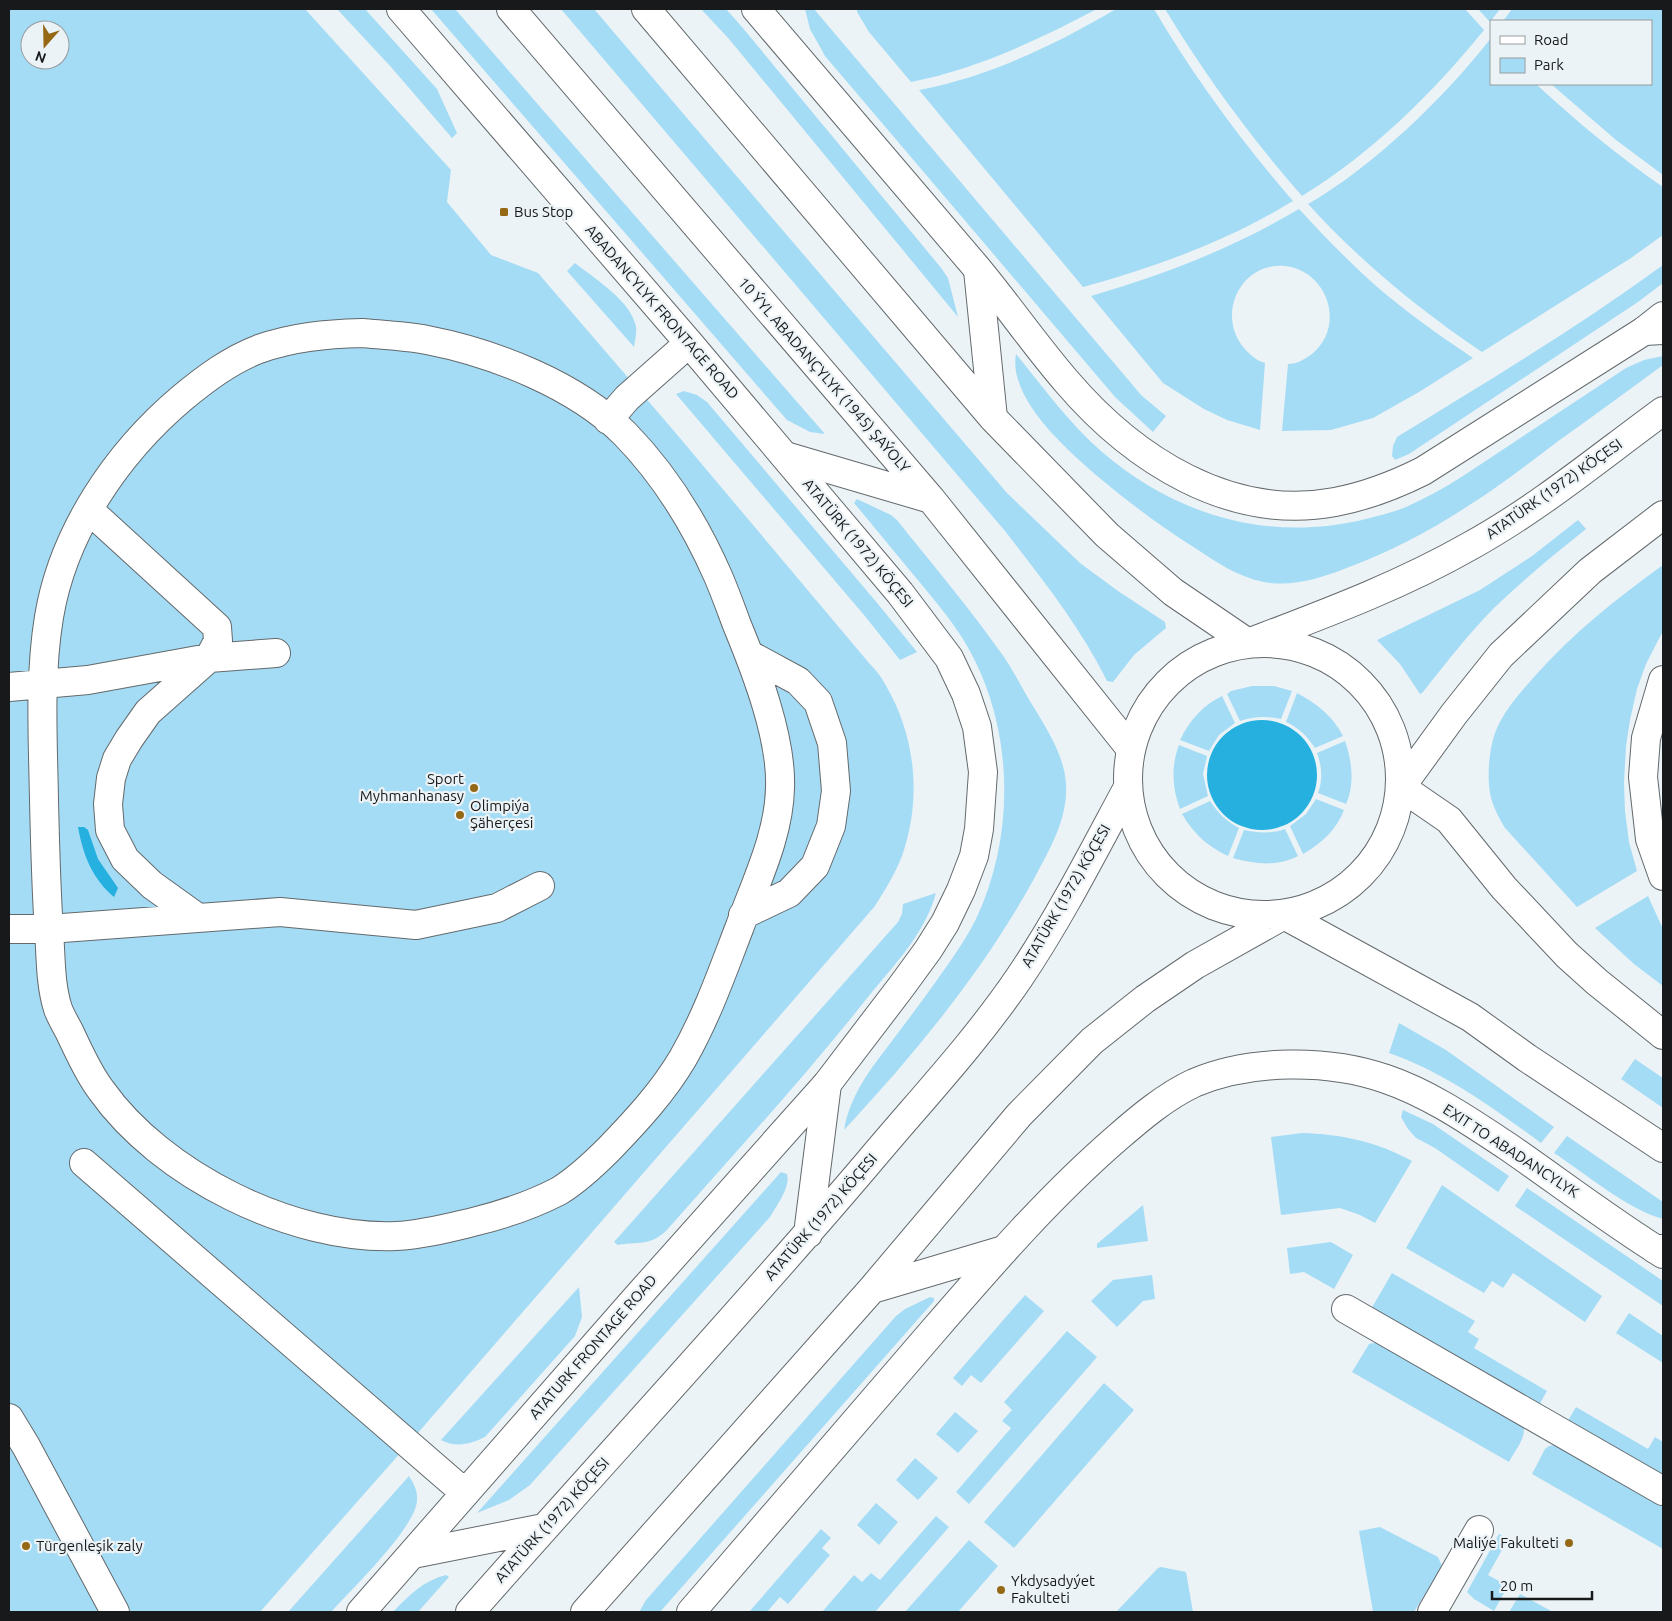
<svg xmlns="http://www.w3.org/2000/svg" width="1672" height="1621" viewBox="0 0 1672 1621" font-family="Ubuntu,sans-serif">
	<rect width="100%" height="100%" fill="#ecf3f6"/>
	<path fill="#a5dcf5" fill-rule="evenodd" d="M9,9H305L451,170L447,202L491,255L538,273L674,431L869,663C875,669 881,676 885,684C916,736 922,799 902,856C895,874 885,890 875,906L417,1434L260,1612H9ZM30,30H60V60H30Z
		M337,9H365L437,89L457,133L452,138L391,67Z
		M431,9H455L825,434L810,432L787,420Z
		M561,9H594L1007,493L1080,563L1118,591L1165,622L1166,628L1134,655L1113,682L1107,681C1080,626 1042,579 1005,531Z
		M701,9H726L742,27L942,269L948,278L958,317L729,39Z
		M805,9H814L1131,383L1141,395L1166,416L1153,432L1115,397L825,56L810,29Z
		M857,9H1097C1038,40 977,69 911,82L869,32L857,12Z
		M1116,9H1154C1194,77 1241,141 1293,201C1228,241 1156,267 1083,287L919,90C988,77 1055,45 1116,9Z
		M1165,9H1465L1484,30C1432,94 1372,153 1302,196C1251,138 1205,75 1165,9Z
		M1478,9H1500L1490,22Z
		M1512,9H1663V175L1616,140L1551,84H1651V21H1503Z
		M1491,38V84H1536C1576,121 1618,156 1663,187V235L1631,258L1482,352C1418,309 1360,261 1308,204C1373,167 1446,96 1491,38Z
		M1299,209C1323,235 1348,261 1375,285C1406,312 1439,335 1473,358L1419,392L1373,418L1331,430L1282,431L1288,364C1297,364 1305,359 1312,354C1346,326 1328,271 1285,266C1240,262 1216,315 1244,348C1249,354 1257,361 1265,363L1260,430L1257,429L1227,420L1204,409L1163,383L1091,296C1166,274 1231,249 1299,209Z
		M575,263C594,278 628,299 635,323C638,331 635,339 634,347L567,271Z
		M1663,265V283L1638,302L1409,454L1395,460L1392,456L1393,446L1397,437C1487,382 1578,327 1663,265Z
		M1016,354C1043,387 1069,423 1101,451C1175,515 1266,542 1362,520C1377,516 1392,513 1406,507C1426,498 1444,488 1463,476L1626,368L1644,360L1663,356V365C1628,391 1593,416 1557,442C1529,463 1501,485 1471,504C1432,530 1388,553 1344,569C1318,579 1292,587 1264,582C1238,577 1216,562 1195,548C1160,526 1128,502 1096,475C1066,449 1008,398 1016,354Z
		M684,391L697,395L707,402L878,604L917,652L900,660L864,615L676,394Z
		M857,499L891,515L897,520C933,565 971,610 1004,657C1015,673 1023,690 1033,706C1047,729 1065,757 1066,785C1068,818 1050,849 1035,877C985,969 915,1054 844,1130C850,1095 871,1068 892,1041C907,1021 922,1001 937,980C951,960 965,941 976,919C1017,832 1014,722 963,639C951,620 936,602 922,585C899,558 877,530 854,503Z
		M1578,520L1586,529C1555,554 1524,579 1495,607C1469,633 1446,663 1423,692L1420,694L1400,664L1377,640L1480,590L1532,556Z
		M1663,565V631L1646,664L1637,689L1630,720L1626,746L1624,783L1625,811L1629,842L1637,871L1577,907L1505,828C1499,818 1492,805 1490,793C1487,775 1489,750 1495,733C1503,712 1519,694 1534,677C1572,634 1617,598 1663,565Z
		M1252,686H1274L1292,691L1281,719C1267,716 1254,716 1240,721L1227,694L1231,691Z
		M1297,693C1316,703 1333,716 1343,736L1315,748C1307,736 1299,728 1286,722Z
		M1222,696L1235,723L1219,735L1209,751L1180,740C1189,721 1203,705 1222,696Z
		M1345,741C1352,761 1355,784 1346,804L1318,793C1323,780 1322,766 1317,753Z
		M1179,745L1207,756L1203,774L1208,796L1180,809C1172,788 1171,766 1179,745Z
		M1316,799L1344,810C1337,829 1321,844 1303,854L1290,826L1306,814Z
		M1210,801C1218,813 1226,821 1239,828L1228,856C1206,845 1195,835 1182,814Z
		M1285,829L1298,856C1278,867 1254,864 1233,858L1244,830C1258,833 1271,834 1285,829Z
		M936,893C925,934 894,965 868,997C804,1078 734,1154 666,1231C648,1247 638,1241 618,1245L614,1242L898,922L902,914L903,904Z
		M1648,896L1663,929V986L1634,964L1595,928Z
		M1399,1023L1446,1050L1554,1127L1541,1143C1493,1108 1446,1073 1389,1053Z
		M1635,1059L1663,1078V1108L1621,1079Z
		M1403,1110L1433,1124L1509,1176L1498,1192L1435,1148L1416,1138L1408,1129L1401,1117Z
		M1302,1133C1341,1134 1378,1142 1412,1161L1375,1223L1360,1215L1340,1208L1281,1215L1271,1137Z
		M1567,1136L1663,1202V1219C1627,1209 1586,1174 1554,1153Z
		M781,1172L787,1174C791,1187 776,1206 770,1217L530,1485L509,1500L477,1513Z
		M1442,1185L1602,1296L1585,1322L1513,1273L1503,1288L1492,1281L1484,1293L1406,1248Z
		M1527,1188L1663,1281V1306L1515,1206Z
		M1143,1205L1148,1241L1097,1248V1244Z
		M1331,1242L1353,1255L1334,1289L1304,1272L1290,1274L1287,1248Z
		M1392,1273L1475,1321L1468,1332L1479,1339L1474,1348L1547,1391L1538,1407L1370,1311Z
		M1152,1275L1155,1299L1143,1301L1117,1327L1091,1301L1113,1280Z
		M579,1287L582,1317L575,1336L485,1437C471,1444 456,1448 441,1440Z
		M1025,1295L1044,1311L981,1383L971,1375L962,1386L953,1378Z
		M930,1297L934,1298V1301L660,1612H639L646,1600L896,1316L905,1309Z
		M1629,1313L1663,1336V1363L1616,1333Z
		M1067,1331L1097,1357L969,1504L956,1492L1011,1428L1002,1421L1012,1410L1004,1402Z
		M1379,1342L1522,1423C1529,1436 1515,1450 1509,1462L1352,1372L1369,1344Z
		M1104,1383L1134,1410L1014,1548L984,1522Z
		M1576,1407L1648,1449L1655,1437L1663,1442V1480L1566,1424Z
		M955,1412L978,1431L958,1453L936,1434Z
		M1560,1444L1663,1502V1549L1532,1474L1545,1449L1549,1446Z
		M915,1458L938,1478L918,1500L896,1480Z
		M409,1476C414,1484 418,1491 417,1501C415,1528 352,1589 331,1612H288Z
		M876,1503L898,1522L879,1545L857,1525Z
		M936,1516L949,1527L875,1612H822L854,1575L862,1582L871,1573L880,1580Z
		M1380,1527L1438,1557L1442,1566L1414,1612H1373L1359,1531Z
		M821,1529L831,1538L822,1548L830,1555L788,1604L780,1597L767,1612H749Z
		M1499,1534L1508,1539L1488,1575L1508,1586L1494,1611L1474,1599L1467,1592Z
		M969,1540L998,1566L958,1612H905Z
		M1161,1567L1186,1572L1193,1612H1116L1158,1568Z
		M446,1575L449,1577L418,1612H393C409,1595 423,1581 446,1575Z
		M1520,1594L1553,1612H1509Z"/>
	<path fill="#26b0df" d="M1207 775a55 55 0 1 1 110 0a55 55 0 1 1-110 0Z
		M78,827H84L88,830L98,859L118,888L114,897C92,878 83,855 78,827Z"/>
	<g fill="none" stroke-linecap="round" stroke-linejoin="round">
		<g stroke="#63696c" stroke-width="30">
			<path id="minor" d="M756,9C829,95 903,181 976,267C1007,304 1035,345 1067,382C1133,459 1230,522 1335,502C1367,496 1395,485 1423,471L1644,331L1663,316
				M362,333C384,335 405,336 427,340C494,353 576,385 625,434C664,474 696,526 718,576C725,592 731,609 737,625C756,671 782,738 780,788C779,836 756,881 740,926C723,970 707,1016 683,1058C663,1092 636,1121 609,1149C594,1164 577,1180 559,1191C532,1205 502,1215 473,1222C448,1228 421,1235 396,1236C292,1240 161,1175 101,1090C88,1073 79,1052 70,1033C66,1025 61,1017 58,1009C50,984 51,957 49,931C46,888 45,844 44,800C43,740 39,678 49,617C63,532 117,453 182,398C205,379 230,360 259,349C293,337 326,334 362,333Z
				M608,420L627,398L689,343
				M89,510L217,627L218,641L209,658L148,712L129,739L117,759L111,778L108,804L110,830L125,859L152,885L198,918
				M1663,680L1646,738L1643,777L1650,839L1663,876
				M9,687L88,680L209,658L276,653
				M743,915L789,893L815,866L831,826L836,791L832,743L818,702L798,681L750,655
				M9,929H49L280,912L416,925L497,908L540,886
				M84,1163L465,1493
				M1346,1309L1663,1491
				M9,1418L26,1446L115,1612
				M361,1612L638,1296L827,1084L901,987L928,950L945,923L961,890L974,856L979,829L983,772L977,727L966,694L949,658L900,593L689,343L401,9
				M691,1612C772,1518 853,1424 934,1330C992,1263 1050,1196 1117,1138C1140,1118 1166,1096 1194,1083C1250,1059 1329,1059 1386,1079C1430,1094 1469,1121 1507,1146C1559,1182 1610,1221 1663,1254
				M1432,1612L1479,1530"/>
		</g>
		<g stroke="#63696c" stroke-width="30">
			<path id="major" d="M511,9L931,499L1130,748
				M646,9L993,418L1107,535L1173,592L1248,643C1324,614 1400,586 1470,546C1539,508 1600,457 1663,411
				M978,270L993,418
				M1644,331L1663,330
				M785,456L931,499
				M1663,515L1590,571L1501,655L1454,714L1401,787L1449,820L1504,888L1567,955L1597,982L1663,1035
				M1128 779a136 136 0 1 1 272 0a136 136 0 1 1-272 0Z
				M808,1234L827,1084
				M1655,1249H1663
				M872,1289L1004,1250
				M413,1554L544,1528
				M470,1612C602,1462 739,1315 868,1163C919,1102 974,1044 1019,978C1059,919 1093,852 1127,789
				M585,1612L872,1289L1019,1115L1092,1041L1145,999L1195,965L1284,915L1470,1017L1527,1058L1663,1148"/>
		</g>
		<use href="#minor" stroke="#fff" stroke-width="28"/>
		<use href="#major" stroke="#fff" stroke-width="28"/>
	</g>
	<g fill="#946815" stroke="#ecf3f6" stroke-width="2">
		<rect x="499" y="207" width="10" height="10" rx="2.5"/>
		<circle cx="474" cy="788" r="5"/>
		<circle cx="460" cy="815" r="5"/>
		<circle cx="1569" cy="1543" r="5"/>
		<circle cx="26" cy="1546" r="5"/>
		<circle cx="1001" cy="1590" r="5"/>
	</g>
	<g text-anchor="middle" stroke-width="4.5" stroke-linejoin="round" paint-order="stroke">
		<g font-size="15" fill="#17191a" stroke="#ecf3f6" text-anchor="start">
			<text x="514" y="217">Bus Stop</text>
			<text x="464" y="784" text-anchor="end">Sport<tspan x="464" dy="17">Myhmanhanasy</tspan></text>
			<text x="470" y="811">Olimpiýa<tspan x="470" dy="17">Şäherçesi</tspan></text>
			<text x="1559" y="1548" text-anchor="end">Maliýe Fakulteti</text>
			<text x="36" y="1551">Türgenleşik zaly</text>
			<text x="1011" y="1586">Ykdysadyýet<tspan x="1011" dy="17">Fakulteti</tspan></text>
		</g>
		<g font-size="15" fill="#17191a" stroke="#ecf3f6">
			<text transform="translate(662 312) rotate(49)" y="5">ABADANCYLYK FRONTAGE ROAD</text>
			<text transform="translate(824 375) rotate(49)" y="5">10 ÝYL ABADANÇYLYK (1945) ŞAÝOLY</text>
			<text transform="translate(1554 489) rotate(-35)" y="5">ATATÜRK (1972) KÖÇESI</text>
			<text transform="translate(858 543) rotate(50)" y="5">ATATÜRK (1972) KÖÇESI</text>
			<text transform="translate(1066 896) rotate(-60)" y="5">ATATÜRK (1972) KÖÇESI</text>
			<text transform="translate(1511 1151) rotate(33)" y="5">EXIT TO ABADANCYLYK</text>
			<text transform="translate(821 1217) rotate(-49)" y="5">ATATÜRK (1972) KÖÇESI</text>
			<text transform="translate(593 1347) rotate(-49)" y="5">ATATURK FRONTAGE ROAD</text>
			<text transform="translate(552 1520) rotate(-48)" y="5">ATATÜRK (1972) KÖÇESI</text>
		</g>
	</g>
	<rect width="1672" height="1621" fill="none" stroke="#17191a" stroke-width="20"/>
	<rect x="1490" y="20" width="162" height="65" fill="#ecf3f6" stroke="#979c9e"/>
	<rect x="1500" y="36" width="25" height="8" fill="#ffffff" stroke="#979c9e"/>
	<text x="1534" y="45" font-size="15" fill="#17191a">Road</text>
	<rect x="1500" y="58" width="25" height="15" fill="#a5dcf5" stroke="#979c9e"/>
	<text x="1534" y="70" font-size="15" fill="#17191a">Park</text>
	<g transform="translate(45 45) rotate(200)"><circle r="24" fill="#ecf3f6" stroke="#979c9e"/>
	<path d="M0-4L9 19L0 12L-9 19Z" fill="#946815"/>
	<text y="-8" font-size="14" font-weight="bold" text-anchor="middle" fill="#17191a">N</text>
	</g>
	<path d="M1492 1591v8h100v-8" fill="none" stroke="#17191a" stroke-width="2.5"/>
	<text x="1500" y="1591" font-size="15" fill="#17191a" stroke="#ecf3f6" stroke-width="4" paint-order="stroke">20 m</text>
</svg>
